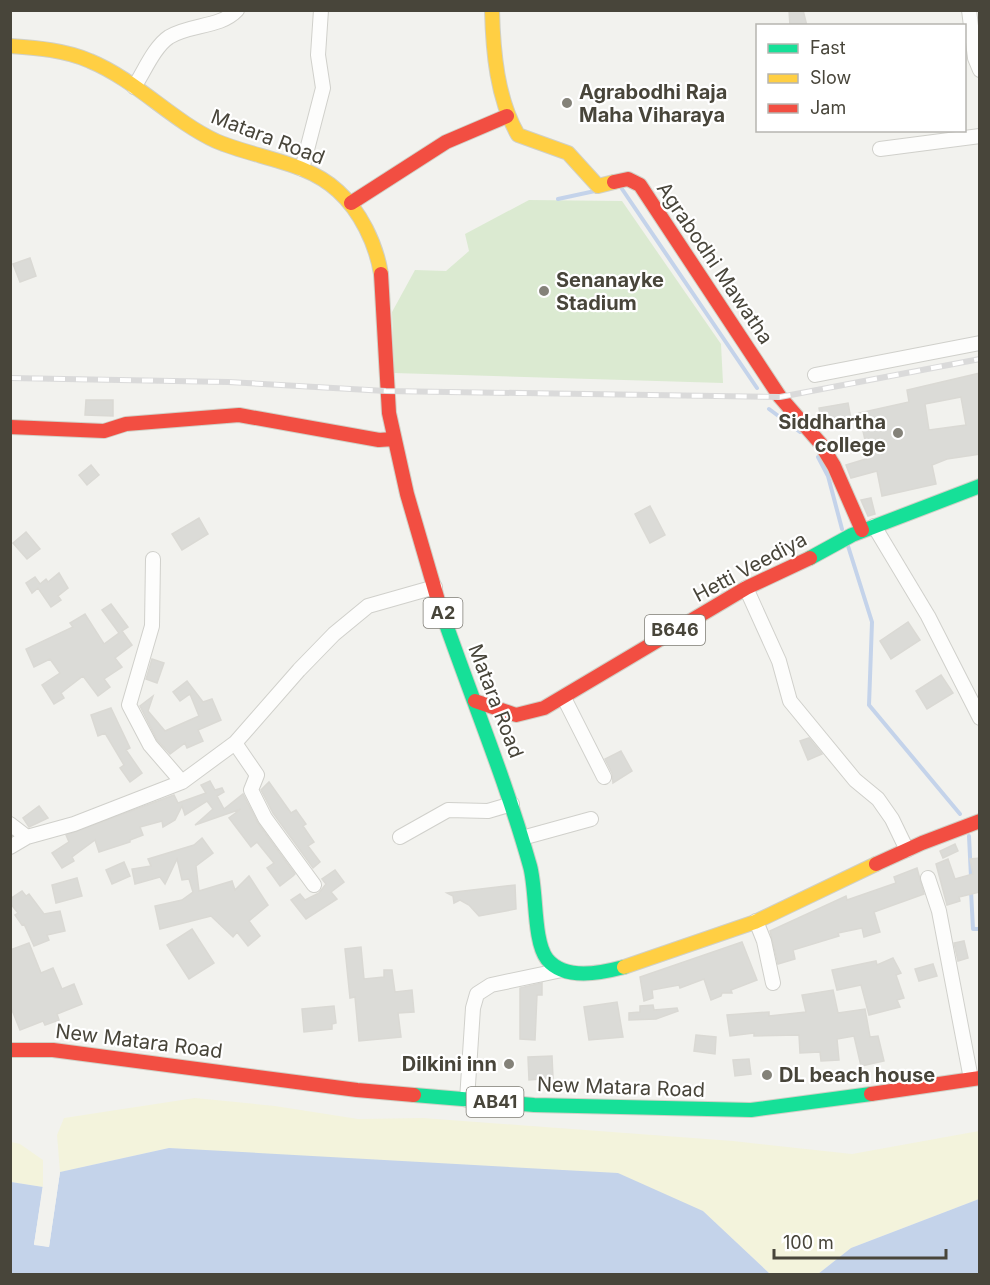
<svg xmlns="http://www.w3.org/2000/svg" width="990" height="1285" viewBox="0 0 990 1285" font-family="Inter,sans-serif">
	<rect width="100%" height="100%" fill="#f2f2ee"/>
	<path fill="#dbead1" d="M529,200L622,201L721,344L723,383L394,373L392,312L415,270L446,271L469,251L465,234Z"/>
	<path fill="#f3f3dc" d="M195,1098L275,1106L358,1119L423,1118L733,1141L852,1154L979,1131V1199L851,1248L818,1274H770L703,1211L169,1148L60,1172L57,1135L64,1118Z
		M11,1142L20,1144L43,1160V1187L11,1182Z"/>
	<path fill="#c4d3ea" d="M169,1148L618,1173L703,1211L770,1274H11V1182L43,1187L34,1244L49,1247L60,1172Z
		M979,1199V1274H818L851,1248Z"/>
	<path fill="#f2f2ee" d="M57,1172H60L49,1247L34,1245L43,1184L46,1187L37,1242L47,1244Z"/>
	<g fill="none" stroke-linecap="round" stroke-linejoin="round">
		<path stroke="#c4d3ea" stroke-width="4" d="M620,186L757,388
			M558,199L595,191
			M769,409L800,432
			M818,457L828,476L842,529
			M848,546L872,622L869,705L960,814
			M969,836L971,877
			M971,891L973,929H980"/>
	</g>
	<path fill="#dbdbd7" stroke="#dad9d4" stroke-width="1.5" fill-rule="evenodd" d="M789,10H803L807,26H790Z
		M30,258L36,276L20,282L13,264Z
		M980,373V454L947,459L932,465L936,484L882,496L877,471L851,478L846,465L869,458L859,413L909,402L907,390ZM961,397L966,425L929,430L925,404Z
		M86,400H113V416L85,415Z
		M848,403L851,419L822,425L819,408Z
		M91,465L99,475L87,485L79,475Z
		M871,498L875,514L868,516L861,500Z
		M650,506L665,535L650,543L635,514Z
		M199,518L208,534L182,550L172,534Z
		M26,532L40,549L27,559L13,543Z
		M59,573L68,588L58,596L61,600L51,607L38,588L32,593L26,583L35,577L40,584L46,579L48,582Z
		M111,604L128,627L122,631L132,645L115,658L122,667L104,679L110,687L98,696L83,676L61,693L64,698L54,704L42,685L60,673L50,659L34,667L26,649L73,627L70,623L85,614L104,644L119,633L102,610Z
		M908,622L920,640L891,659L880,641Z
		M152,659L164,663L157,683L146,679Z
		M941,675L953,693L927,709L916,691Z
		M187,681L203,702L212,699L221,720L198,730L203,741L187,748L185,743L170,754L157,740L140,706L153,696L148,711L165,731L199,716L190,694L180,701L173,692Z
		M111,708L130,748L126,750L142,773L130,782L120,768L124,765L105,733L98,736L91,715Z
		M809,738L822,754L808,760L800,741Z
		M621,751L632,771L613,783L612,773L605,759Z
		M210,781L215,790L222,788L224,792L217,796L224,809L243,794L258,823L295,874L293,876L280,886L267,868L274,863L257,842L251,847L229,818L241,809L195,825L213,809L207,801L185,815L182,806L175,820L163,827L162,821L140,827L143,835L130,840V842L99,852L95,840L72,857L74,861L62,868L52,853L69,842L66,835L174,795L178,803L206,793L201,785Z
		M269,782L291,813L296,810L306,824L303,826L314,842L308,846L320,862L313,868L273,813L261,790Z
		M39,806L48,818L29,827L23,818Z
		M202,838L213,853L196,866L199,891L232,881L235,890L249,876L268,905L249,921L260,936L248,946L237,932L233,937L211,916L160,929L155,906L182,900L193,892L189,879L182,880L177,859L165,884L160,877L135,884L132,869L151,866L148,859L194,845Z
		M955,844L958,851L943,858L940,851Z
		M980,858V892L959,897L960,901L947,905L936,864L948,859L955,879L973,874L970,859Z
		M124,862L130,876L112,884L106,870Z
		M917,868L924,894L874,912L880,932L864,937L862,928L838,933L839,936L793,950L795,959L778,964L770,931L846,896L847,900L896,883L894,877Z
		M335,870L344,882L331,892L337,899L306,919L291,900L300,894L305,900L319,893L326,884L322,879Z
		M77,878L82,896L56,903L52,885Z
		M515,885L516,909L479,916L469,905L460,900L454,903L453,896L447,893Z
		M22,891L26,896L29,894L44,914L60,911L65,931L47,935L49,940L34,946L24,924L22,925L15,915L18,913L10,903V899Z
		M192,929L214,963L189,979L167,945Z
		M964,941L968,958L958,961L954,943Z
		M742,942L757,980L731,990L732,993H722L721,996L711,1000L704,979L680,988L679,985L652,990L653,998L644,1001L640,977Z
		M29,943L41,973L53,968L62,989L74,984L82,1004L57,1014L59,1020L45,1025L43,1021L20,1030L10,1005V950Z
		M361,947L364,979L384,977V970H392L395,992L412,990L414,1012L398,1013L401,1037L359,1041L355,997L350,998L345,949Z
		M893,958L901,973L896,975L904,998L897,1000L900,1007L869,1015L861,985L837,990L832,970L876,961L877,965Z
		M933,964L937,976L919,981L915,969Z
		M542,983V995H537L535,1040L520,1039V988Z
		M833,990L838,1013L865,1009L870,1037L878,1036L884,1061L861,1066L854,1036L837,1039L839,1060L821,1061L820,1052L800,1053L799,1035L754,1036V1033L730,1036L727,1015L769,1012V1016L806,1012L802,995Z
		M617,1002L623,1037L589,1040L584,1007Z
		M653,1005L654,1010L677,1008L678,1011L656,1019L629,1020V1013L640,1012V1006Z
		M334,1006L336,1023L332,1024V1029L304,1032L302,1009Z
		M696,1035L716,1037L715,1054L694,1051Z
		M552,1056L553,1078L529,1080L528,1057Z
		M749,1059L751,1074L735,1076L733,1060Z"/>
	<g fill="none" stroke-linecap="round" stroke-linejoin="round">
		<g stroke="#d0d0cb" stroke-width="16">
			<path id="street" d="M969,10L975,58L980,70
				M134,87C144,72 154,47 169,37C190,24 220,28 237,10
				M880,149L980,136
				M302,169L323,88L318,55L321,10
				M815,375L980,343
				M874,526L928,616L980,718
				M153,559L152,626L129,705L150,745L182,782
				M746,588L779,661L790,701L855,780L878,799L892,819L907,850
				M564,698L604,777
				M235,743L257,775L251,790L265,818L314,885
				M10,824L27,837
				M400,837L448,810L488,811L512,804
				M522,838L591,819
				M10,847L27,837L74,824L182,782L235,743L299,670L334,634L368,606L435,587
				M928,878L939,911L971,1079
				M756,921L764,941L773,983
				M467,1100L473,1008L477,994L491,985L562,970"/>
		</g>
		<g stroke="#d0d0c6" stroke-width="16">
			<path id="fast" d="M810,558L852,535L980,486
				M439,604C469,692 505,777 530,866C537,891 533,941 547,959C565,981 601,973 624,967
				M414,1095L534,1105L751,1110L871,1094"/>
		</g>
		<g stroke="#d0d0c6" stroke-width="16">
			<path id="slow" d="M492,10C493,51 497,99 518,135L568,153L598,186L614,182
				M10,46C37,48 65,50 90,61C136,80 171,120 216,141C255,158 306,161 338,191C360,211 376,243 381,274
				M624,967L755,922L876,864"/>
		</g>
		<g stroke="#d0d0c6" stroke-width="16">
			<path id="jam" d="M614,182L628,179L640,185L780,397L820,443L834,466L862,530
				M351,203L446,142L507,116
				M381,274L389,413L407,494L439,604
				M10,427L104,431L126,424L239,415L379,440L394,439
				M475,701L516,715L544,708L746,588L810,558
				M876,864L922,843L980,821
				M10,1050H53L357,1090L414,1095
				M871,1094L980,1078"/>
		</g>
		<use href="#street" stroke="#fdfdfc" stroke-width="14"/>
		<use href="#fast" stroke="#16e098" stroke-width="14"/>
		<use href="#slow" stroke="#ffcf43" stroke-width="14"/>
		<use href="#jam" stroke="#f24e42" stroke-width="14"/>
		<g stroke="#dadada" stroke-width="6">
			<path id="rail" d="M10,378L228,382L386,391L780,397L980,359"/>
		</g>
		<use href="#rail" stroke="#fff" stroke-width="4" stroke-dasharray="11" stroke-linecap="butt"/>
	</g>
	<g fill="#848279" stroke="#fff" stroke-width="2">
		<circle cx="567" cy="103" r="6"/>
		<circle cx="544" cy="291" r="6"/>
		<circle cx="898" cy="433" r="6"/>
		<circle cx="509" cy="1064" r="6"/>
		<circle cx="767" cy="1075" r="6"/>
	</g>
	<g text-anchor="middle" stroke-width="4.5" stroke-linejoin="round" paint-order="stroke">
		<g fill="#fff" stroke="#7f7d75" stroke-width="1.5">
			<rect x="423.5" y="598" width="39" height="30" rx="4.5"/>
			<rect x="645" y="615" width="60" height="30" rx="4.5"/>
			<rect x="466.5" y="1087" width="57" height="30" rx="4.5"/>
		</g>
		<g font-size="18" font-weight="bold" fill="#48453a">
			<text x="443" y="619">A2</text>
			<text x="675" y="636">B646</text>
			<text x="495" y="1108">AB41</text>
		</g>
		<g font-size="20" font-weight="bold" fill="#48453a" stroke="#fff" text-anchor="start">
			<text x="579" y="99">Agrabodhi Raja<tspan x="579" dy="23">Maha Viharaya</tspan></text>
			<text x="556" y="287">Senanayke<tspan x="556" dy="23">Stadium</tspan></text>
			<text x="886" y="429" text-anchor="end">Siddhartha<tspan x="886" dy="23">college</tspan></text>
			<text x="497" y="1071" text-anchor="end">Dilkini inn</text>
			<text x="779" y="1082">DL beach house</text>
		</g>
		<g font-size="20" fill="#48453a" stroke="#fff">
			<text transform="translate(268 137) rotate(21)" y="7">Matara Road</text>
			<text transform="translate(715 263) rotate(56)" y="7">Agrabodhi Mawatha</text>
			<text transform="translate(750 567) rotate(-28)" y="7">Hetti Veediya</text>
			<text transform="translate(496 701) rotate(69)" y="7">Matara Road</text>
			<text transform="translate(139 1041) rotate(7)" y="7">New Matara Road</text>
			<text transform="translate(621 1087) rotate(2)" y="7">New Matara Road</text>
		</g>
	</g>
	<rect width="990" height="1285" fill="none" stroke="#48453a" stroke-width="24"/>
	<rect x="756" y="24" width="210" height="108" fill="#ffffff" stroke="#b6b5b0" stroke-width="1.5"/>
	<rect x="768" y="44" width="30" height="9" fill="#16e098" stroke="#b6b5b0" stroke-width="1.5"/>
	<text x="810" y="54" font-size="18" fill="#48453a">Fast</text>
	<rect x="768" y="74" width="30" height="9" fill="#ffcf43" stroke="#b6b5b0" stroke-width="1.5"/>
	<text x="810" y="84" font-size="18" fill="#48453a">Slow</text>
	<rect x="768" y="104" width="30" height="9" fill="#f24e42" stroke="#b6b5b0" stroke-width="1.5"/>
	<text x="810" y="114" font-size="18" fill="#48453a">Jam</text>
	<path d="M774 1249v9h172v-9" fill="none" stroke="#48453a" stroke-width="3"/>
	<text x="783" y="1249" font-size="18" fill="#48453a" stroke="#ffffff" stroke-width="4.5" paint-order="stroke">100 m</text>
</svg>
